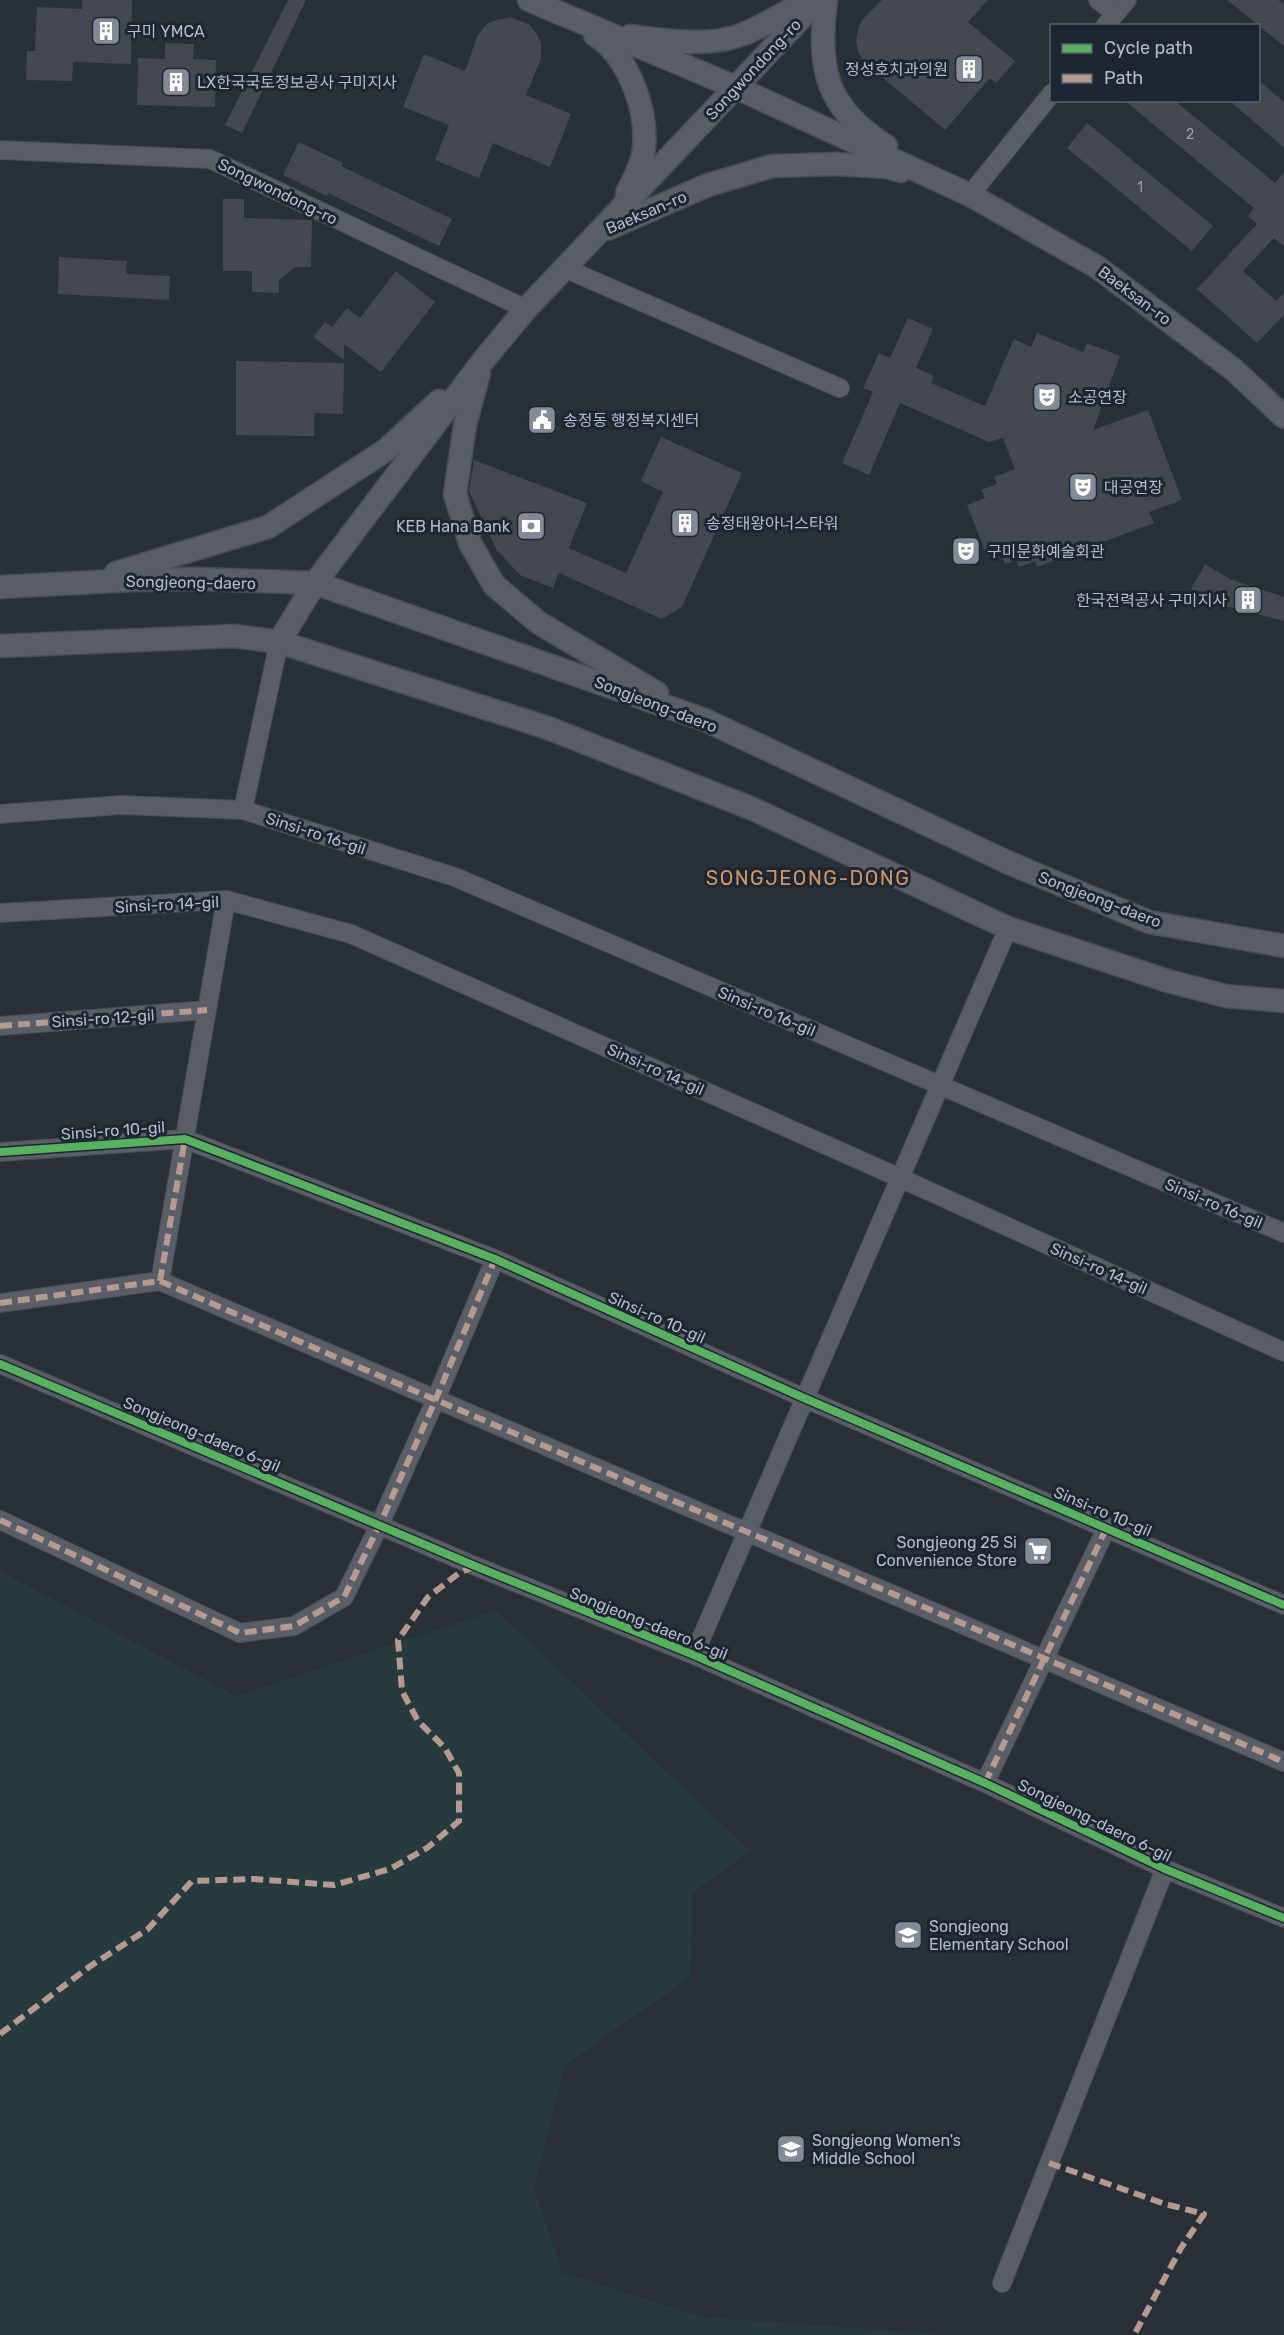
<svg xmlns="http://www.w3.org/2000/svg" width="1284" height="2335" viewBox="0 0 1284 2335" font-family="Rubik,'Noto Sans KR',sans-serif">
	<rect width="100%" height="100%" fill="#2a3038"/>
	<path fill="#273a3e" d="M0,1571L236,1696L496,1610L750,1851L693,1893L690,1977L565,2065L534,2189L562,2272L701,2317L950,2335H0Z"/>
	<path fill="#444950" d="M82,0H132L131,64L73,62L72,81L26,80L27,51H35L37,7L82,9Z
		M288,0H306L242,133L225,125Z
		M882,0H988L968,22L1015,61L996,83L990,78L945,130L864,62L858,52L856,40L858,29L862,20Z
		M1227,0H1278L1284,4V46Z
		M510,17L530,25L537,34L541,44V59L526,95L571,114L550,167L493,143L479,178L435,160L449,125L403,107L424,54L465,71L477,37L483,28L490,22Z
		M165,43L194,44L193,59L216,60L215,107L137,105L138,58L165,59Z
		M1258,80L1284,102V148L1229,100H1258Z
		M1124,100H1174L1275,183L1284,172V246L1274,238L1243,271L1276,301L1284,293V315L1257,343L1197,289L1257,224L1248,216L1254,208Z
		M1087,123L1213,226L1192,251L1067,148Z
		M299,142L343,163L341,166L452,219L439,246L328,193L327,196L283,175Z
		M223,199H244V218L312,220L311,267H295L279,280V293L252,292V271H223Z
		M59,257L127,261L126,274L170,276L169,300L58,294Z
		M396,271L435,302L381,372L344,344V360L313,337L325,322L332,327L347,308L360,318Z
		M908,318L933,329L916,368L934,376L931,383L985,406L1014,339L1031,347L1037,333L1083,352L1087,343L1120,356L1093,430L1148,410L1182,500L1149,512L1154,523L1037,567L1035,561L1019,567L1016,560L1005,564L1000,551L987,556L967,505L985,498L981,490L997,484L994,477L1015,469L1003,438L989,442L900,403L869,475L842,463L873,392L863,388L879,353L890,358Z
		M236,361L344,363L343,414L314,413V436L236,435Z
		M661,437L742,473L682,607L662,619L559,573L553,588L520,575L496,549L469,491L474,460L587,503L569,548L626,573L663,492L641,481Z
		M1205,564L1230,579L1284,597V621L1221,605L1191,589Z"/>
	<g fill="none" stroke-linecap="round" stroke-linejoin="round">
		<g stroke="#484c53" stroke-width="20">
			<path id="minor" d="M1098,0L1115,13
				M1105,26L1127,0
				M0,150L210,159L526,309
				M970,195L1052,93
				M564,268L840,388
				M243,810L279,642
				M0,814L121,805L243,810L455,877L1284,1233
				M0,913L226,900L351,934L900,1178L1284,1352
				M0,1026L207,1010
				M0,1152L185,1139L495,1259L804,1398L1284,1605
				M160,1281C534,1444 911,1599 1284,1762
				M160,1281L226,900
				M0,1303L160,1281
				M0,1364L475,1566L694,1655L985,1783L1165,1869L1284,1918
				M0,1520L240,1633L294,1626L344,1597L380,1524L435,1401L495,1259
				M694,1655L1008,928
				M985,1783L1107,1527
				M1002,2283L1165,1869"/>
		</g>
		<g stroke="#484c53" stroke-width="25">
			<path id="tertiary" d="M529,0L735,87L970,195L1097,267L1234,370L1284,417
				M826,0C817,67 825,108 886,146
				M595,35C630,57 650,115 643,155C640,168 633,181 627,193
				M630,36C667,41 711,48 746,33C767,24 788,11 808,0
				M607,229L708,185L772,166L837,164L887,167L901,171
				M479,373L465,425L455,494L470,543L494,585L539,623L657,693
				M116,573L268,527L386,450L439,401
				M0,587L133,580L201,579L315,583L705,720L1007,862L1149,922L1284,946
				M279,642L315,583L482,362L526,309L818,0
				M0,646L235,636L279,642L548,728L753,809L1008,928L1168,981L1226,996L1284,1001"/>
		</g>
		<use href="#minor" stroke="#5a5e66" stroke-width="18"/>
		<use href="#tertiary" stroke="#5a5e66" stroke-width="22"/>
		<path stroke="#b69a8f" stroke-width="6" stroke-dasharray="12 6" stroke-linecap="butt" d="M0,1026L207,1010
			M160,1281C534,1444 911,1599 1284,1762
			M160,1281L185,1139
			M0,1303L160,1281
			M0,1520L240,1633L294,1626L344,1597L380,1524L435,1401L495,1259
			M985,1783L1107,1527
			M0,2034L89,1967L148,1929L192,1881L253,1879L334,1885L390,1869L427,1848L459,1821V1773L445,1748L418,1721L402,1691L398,1640L428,1597L459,1573L475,1566
			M1049,2163L1165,2204L1204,2214L1181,2248L1134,2335"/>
		<g stroke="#1d2633" stroke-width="11">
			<path id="cycleway" d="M0,1152L185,1139L495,1259L804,1398L1284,1605
				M0,1364L475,1566L694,1655L985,1783L1165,1869L1284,1918"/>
		</g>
		<use href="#cycleway" stroke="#56b35d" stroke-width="8"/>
	</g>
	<defs>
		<g id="building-square" transform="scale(1.5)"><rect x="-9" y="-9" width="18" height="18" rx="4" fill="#848b96" stroke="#1d2633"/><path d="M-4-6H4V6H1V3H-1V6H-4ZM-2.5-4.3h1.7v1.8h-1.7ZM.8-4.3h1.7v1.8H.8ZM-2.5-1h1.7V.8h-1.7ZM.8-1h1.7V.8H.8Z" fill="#fff"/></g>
		<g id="theatre-square" transform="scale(1.5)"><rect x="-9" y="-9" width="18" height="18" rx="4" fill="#848b96" stroke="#1d2633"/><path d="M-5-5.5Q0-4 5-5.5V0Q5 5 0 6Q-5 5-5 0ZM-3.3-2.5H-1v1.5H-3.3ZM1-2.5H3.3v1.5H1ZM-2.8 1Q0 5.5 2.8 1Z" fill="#fff"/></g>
		<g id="civic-square" transform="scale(1.5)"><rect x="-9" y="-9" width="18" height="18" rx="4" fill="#848b96" stroke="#1d2633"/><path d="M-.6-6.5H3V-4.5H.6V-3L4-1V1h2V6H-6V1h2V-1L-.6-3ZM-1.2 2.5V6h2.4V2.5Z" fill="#fff"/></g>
		<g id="bank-square" transform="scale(1.5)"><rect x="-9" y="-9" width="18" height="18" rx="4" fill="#848b96" stroke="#1d2633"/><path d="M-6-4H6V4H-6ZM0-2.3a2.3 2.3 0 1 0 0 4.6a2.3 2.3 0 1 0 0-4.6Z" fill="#fff"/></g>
		<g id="supermarket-square" transform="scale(1.5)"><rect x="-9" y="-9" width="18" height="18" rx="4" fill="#848b96" stroke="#1d2633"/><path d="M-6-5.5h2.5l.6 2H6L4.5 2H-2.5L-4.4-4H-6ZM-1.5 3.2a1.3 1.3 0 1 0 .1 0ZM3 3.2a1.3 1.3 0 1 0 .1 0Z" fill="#fff"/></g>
		<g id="school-square" transform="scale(1.5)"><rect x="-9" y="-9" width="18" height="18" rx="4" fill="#848b96" stroke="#1d2633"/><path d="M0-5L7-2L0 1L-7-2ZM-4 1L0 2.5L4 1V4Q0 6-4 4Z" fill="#fff"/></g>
	</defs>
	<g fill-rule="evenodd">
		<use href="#building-square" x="106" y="31"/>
		<use href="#building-square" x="969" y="69"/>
		<use href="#building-square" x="176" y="82"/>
		<use href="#theatre-square" x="1047" y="397"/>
		<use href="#civic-square" x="542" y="420"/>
		<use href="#theatre-square" x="1083" y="487"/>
		<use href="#building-square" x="685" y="523"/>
		<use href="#bank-square" x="531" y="526"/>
		<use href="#theatre-square" x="966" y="551"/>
		<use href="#building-square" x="1248" y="600"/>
		<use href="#supermarket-square" x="1038" y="1551"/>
		<use href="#school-square" x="908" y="1935"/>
		<use href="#school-square" x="791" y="2149"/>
	</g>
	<g text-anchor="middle" stroke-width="6" stroke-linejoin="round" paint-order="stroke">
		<g font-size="14" fill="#989fab">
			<text x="1190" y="139">2</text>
			<text x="1140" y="192">1</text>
		</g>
		<g font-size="16" fill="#b4bcc9" stroke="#1d2633" text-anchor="start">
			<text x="127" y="37">구미 YMCA</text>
			<text x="948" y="75" text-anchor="end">정성호치과의원</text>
			<text x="197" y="88">LX한국국토정보공사 구미지사</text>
			<text x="1068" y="403">소공연장</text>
			<text x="563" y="426">송정동 행정복지센터</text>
			<text x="1104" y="493">대공연장</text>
			<text x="706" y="529">송정태왕아너스타워</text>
			<text x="510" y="532" text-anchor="end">KEB Hana Bank</text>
			<text x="987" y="557">구미문화예술회관</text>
			<text x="1227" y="606" text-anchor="end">한국전력공사 구미지사</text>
			<text x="1017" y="1548" text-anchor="end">Songjeong 25 Si<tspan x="1017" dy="18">Convenience Store</tspan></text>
			<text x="929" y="1932">Songjeong<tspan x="929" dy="18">Elementary School</tspan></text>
			<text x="812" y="2146">Songjeong Women's<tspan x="812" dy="18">Middle School</tspan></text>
		</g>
		<g font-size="16" fill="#b4bcc9" stroke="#1d2633">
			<text transform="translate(753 69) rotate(-47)" y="6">Songwondong-ro</text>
			<text transform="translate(278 191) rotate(26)" y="6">Songwondong-ro</text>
			<text transform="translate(646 212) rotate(-23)" y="6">Baeksan-ro</text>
			<text transform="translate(1135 295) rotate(37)" y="6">Baeksan-ro</text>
			<text transform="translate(191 582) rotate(1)" y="6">Songjeong-daero</text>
			<text transform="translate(656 704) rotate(21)" y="6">Songjeong-daero</text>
			<text transform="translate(316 833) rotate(18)" y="6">Sinsi-ro 16-gil</text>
			<text transform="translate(1100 899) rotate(21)" y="6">Songjeong-daero</text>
			<text transform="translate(167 904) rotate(-3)" y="6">Sinsi-ro 14-gil</text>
			<text transform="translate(767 1011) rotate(23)" y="6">Sinsi-ro 16-gil</text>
			<text transform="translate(103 1018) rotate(-4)" y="6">Sinsi-ro 12-gil</text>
			<text transform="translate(656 1069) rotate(24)" y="6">Sinsi-ro 14-gil</text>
			<text transform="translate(113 1130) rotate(-4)" y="6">Sinsi-ro 10-gil</text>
			<text transform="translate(1214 1203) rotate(23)" y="6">Sinsi-ro 16-gil</text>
			<text transform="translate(1099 1268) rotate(24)" y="6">Sinsi-ro 14-gil</text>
			<text transform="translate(657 1317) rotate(24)" y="6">Sinsi-ro 10-gil</text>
			<text transform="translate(202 1434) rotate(23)" y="6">Songjeong-daero 6-gil</text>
			<text transform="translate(1103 1511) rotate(23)" y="6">Sinsi-ro 10-gil</text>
			<text transform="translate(649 1623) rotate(22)" y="6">Songjeong-daero 6-gil</text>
			<text transform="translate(1095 1820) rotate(26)" y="6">Songjeong-daero 6-gil</text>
		</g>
		<g font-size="20" letter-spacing="1.5" fill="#d59563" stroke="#1d2633">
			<text x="808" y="885">SONGJEONG-DONG</text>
		</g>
	</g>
	<rect x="1050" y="24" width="210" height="78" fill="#1d2633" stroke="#59626f" stroke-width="1.5"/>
	<rect x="1062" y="44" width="30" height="9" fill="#56b35d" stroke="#59626f" stroke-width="1.5"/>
	<text x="1104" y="54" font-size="18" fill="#b4bcc9">Cycle path</text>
	<rect x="1062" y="74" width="30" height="9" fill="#b69a8f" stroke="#59626f" stroke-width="1.5"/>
	<text x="1104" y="84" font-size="18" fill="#b4bcc9">Path</text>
</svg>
